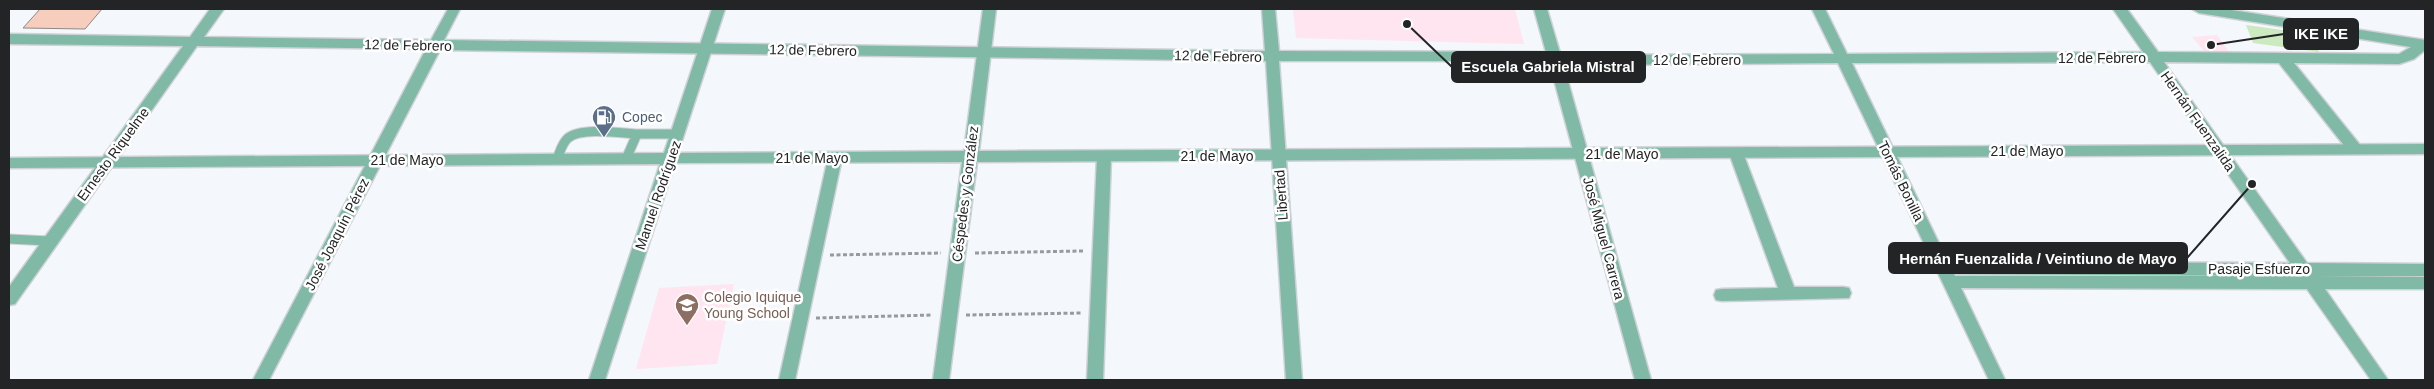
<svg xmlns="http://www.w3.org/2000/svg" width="2434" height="389" viewBox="0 0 2434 389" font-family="Helvetica,sans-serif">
	<rect width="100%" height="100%" fill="#f4f7fb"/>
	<path fill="#fee5ef" d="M1293,9H1515L1524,44L1296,38Z
		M2217,35L2230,53L2205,52L2192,37Z
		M734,284L717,364L636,369L659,288Z"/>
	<path fill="#cce9bf" d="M2246,25L2311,34L2319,52L2253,43Z"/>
	<path fill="#f7cdbd" stroke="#8e8987" d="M40,9H102L85,29L23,28Z"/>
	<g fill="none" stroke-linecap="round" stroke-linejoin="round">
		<g stroke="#ced1d5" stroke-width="11">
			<path id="service" d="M637,134H679
				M557,159C560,152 562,143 568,138C581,127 621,133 637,134L626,159
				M9,239L50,241"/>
		</g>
		<g stroke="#ced1d5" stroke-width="3">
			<path id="minor" d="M210,9H224L204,37L431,40L448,9H460L444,40L1253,51H1265L1262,9H1275L1279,51L1546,52L1534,9H1547L1560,53L1585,55L1834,54L1812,9H1825L1847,54L2143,52L2113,9H2127L2158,52L2399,54L2411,47L2199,13L2192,9H2225L2425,40V50L2414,59L2399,64L2294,63L2360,145L2362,149L2360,153H2350L2279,63L2164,62L2307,263L2425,264V276H2316L2425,277V289H2325L2388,380H2371L2307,289L1961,288L2005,380H1989L1838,63L1585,65L1563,63L1651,380H1635L1549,61H1279L1302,380H1286L1266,61L440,50L269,380H253L426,49L197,46L15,304L9,305V287L183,46L9,44V34L190,37ZM2150,62L2290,263L1948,262L1852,63ZM1954,274L2298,276H2299H1955Z
				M1736,148L1741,149L1743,153L1794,287H1843L1849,288L1851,293L1849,298L1722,301L1716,300L1714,295L1716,290L1722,289L1778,288L1729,153L1731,149Z
				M1104,152L1109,153L1111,157L1103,380H1087L1097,157L1099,153Z
				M835,153L840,154L842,158L795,380H779L828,158L830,154Z"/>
		</g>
		<g stroke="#ced1d5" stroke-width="3">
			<path id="tertiary" d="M712,9H725L678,153L964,151L983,9H996L979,151L2425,144V154L977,162L949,380H933L962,162L675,163L605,380H589L660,164L9,168V158L664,153Z"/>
		</g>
		<path stroke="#989a9d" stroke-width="3" stroke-dasharray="4 2.5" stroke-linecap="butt" d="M975,253L1083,251
			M830,255L941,253
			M966,315L1082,313
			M816,318L932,315"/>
		<use href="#service" stroke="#80b9a5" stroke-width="9"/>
		<use href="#minor" fill="#80b9a5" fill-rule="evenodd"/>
		<use href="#tertiary" fill="#80b9a5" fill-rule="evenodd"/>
	</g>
	<defs>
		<g id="fuel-pin" transform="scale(1.25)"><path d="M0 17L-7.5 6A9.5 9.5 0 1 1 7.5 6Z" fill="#5c6f8a" stroke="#fff"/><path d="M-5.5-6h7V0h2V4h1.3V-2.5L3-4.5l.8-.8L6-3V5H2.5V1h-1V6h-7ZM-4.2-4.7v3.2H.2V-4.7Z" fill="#fff"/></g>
		<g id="school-pin" transform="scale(1.25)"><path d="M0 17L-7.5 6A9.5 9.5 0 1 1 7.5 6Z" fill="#8d6e63" stroke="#fff"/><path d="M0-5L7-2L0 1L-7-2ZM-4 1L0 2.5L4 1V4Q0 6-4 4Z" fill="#fff"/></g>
	</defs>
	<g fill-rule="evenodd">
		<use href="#fuel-pin" x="604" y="117"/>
		<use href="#school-pin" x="687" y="305"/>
	</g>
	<g text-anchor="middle" stroke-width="5" stroke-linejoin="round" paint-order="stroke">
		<g font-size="14" fill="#232426" stroke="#fff">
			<text transform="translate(408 45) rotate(1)" y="5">12 de Febrero</text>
			<text transform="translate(813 50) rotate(1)" y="5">12 de Febrero</text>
			<text transform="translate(1218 56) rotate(1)" y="5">12 de Febrero</text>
			<text x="2102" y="63">12 de Febrero</text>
			<text x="1697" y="65">12 de Febrero</text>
			<text transform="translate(2198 121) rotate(55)" y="5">Hernán Fuenzalida</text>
			<text x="2027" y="156">21 de Mayo</text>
			<text transform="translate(113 154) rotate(-54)" y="5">Ernesto Riquelme</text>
			<text x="1622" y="159">21 de Mayo</text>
			<text x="1217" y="161">21 de Mayo</text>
			<text x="812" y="163">21 de Mayo</text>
			<text x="407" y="165">21 de Mayo</text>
			<text transform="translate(1901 181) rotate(64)" y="5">Tomás Bonilla</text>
			<text transform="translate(965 194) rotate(-83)" y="5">Céspedes y González</text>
			<text transform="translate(658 195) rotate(-71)" y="5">Manuel Rodríguez</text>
			<text transform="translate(1281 195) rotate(-94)" y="5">Libertad</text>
			<text transform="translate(337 234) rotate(-63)" y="5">José Joaquín Pérez</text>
			<text transform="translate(1604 238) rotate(75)" y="5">José Miguel Carrera</text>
			<text x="2259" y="274">Pasaje Esfuerzo</text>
		</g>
		<g font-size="14" fill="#4e5e75" stroke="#fff" text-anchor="start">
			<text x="622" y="122">Copec</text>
		</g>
		<g font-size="14" fill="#785e54" stroke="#fff" text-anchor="start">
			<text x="704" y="302">Colegio Iquique<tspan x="704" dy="16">Young School</tspan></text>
		</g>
	</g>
	<path fill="none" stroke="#232426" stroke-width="2" d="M2211 45L2284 34M1407 24L1452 67M2252 184L2187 258"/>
	<g fill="#232426" stroke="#fff" stroke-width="2">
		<circle cx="2211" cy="45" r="5"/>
		<circle cx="1407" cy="24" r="5"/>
		<circle cx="2252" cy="184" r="5"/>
	</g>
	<g fill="#232426" stroke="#232426" stroke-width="2">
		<rect x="2284" y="19" width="74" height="30" rx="5"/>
		<rect x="1452" y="52" width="193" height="30" rx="5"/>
		<rect x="1889" y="243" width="298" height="30" rx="5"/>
	</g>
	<g font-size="15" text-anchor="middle" font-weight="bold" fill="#fff">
		<text x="2321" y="39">IKE IKE</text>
		<text x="1548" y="72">Escuela Gabriela Mistral</text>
		<text x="2038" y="264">Hernán Fuenzalida / Veintiuno de Mayo</text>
	</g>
	<rect width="2434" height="389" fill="none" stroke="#232426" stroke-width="20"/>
</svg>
